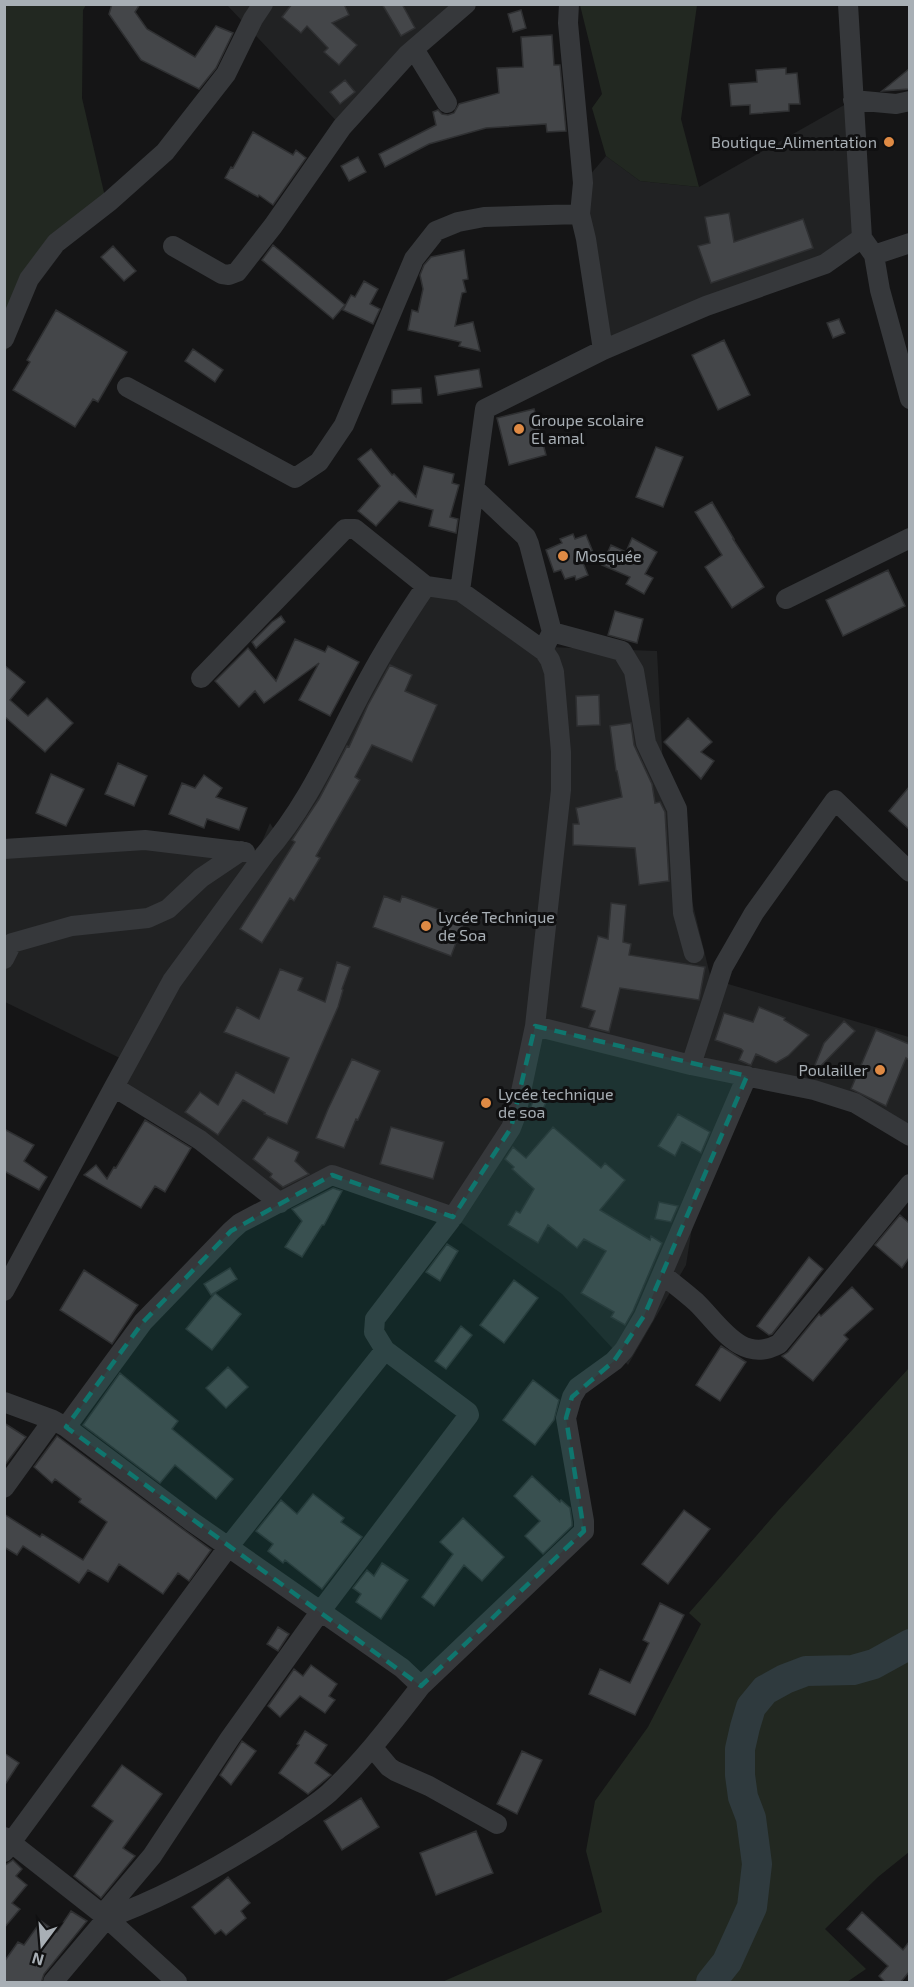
<svg xmlns="http://www.w3.org/2000/svg" width="914" height="1987" viewBox="0 0 914 1987" font-family="'Exo 2',sans-serif">
	<rect width="100%" height="100%" fill="#151516"/>
	<path fill="#212223" d="M227,5H466L342,127Z
		M853,100L862,238L603,350L583,183L606,156L640,181L699,187Z
		M419,591H460L548,647L657,651L664,786L711,979L909,1037V1133L855,1103L754,1086L694,1215L686,1265L628,1365L562,1294L453,1217L332,1175L280,1203L114,1087L128,1062L5,1002L4,848L90,841L255,858L270,823L279,838Z"/>
	<path fill="#222821" d="M5,5H86L83,10L82,98L109,214L63,244L29,295L5,353Z
		M580,5H697L681,119L699,187L640,181L606,156L592,108L602,94Z
		M909,1368V1852L878,1877L825,1929L866,1969L847,1982H442L602,1912L586,1851L595,1801L648,1727L701,1624L689,1613L777,1512Z"/>
	<g fill="none" stroke-linecap="round" stroke-linejoin="round">
		<path stroke="#2f3a3e" stroke-width="30" d="M711,1982L727,1962L752,1907L757,1864L751,1818L743,1797L740,1775V1749L745,1727L751,1707L765,1690L785,1679L806,1671L853,1670L874,1664L910,1644"/>
	</g>
	<path fill="#444649" stroke="#2f3032" stroke-width="1.5" d="M112,4H140L135,12L147,29L195,57L216,26L233,33L216,68L199,89L141,60L109,14Z
		M292,4H344L349,15L332,23L357,45L339,65L324,52L328,48L307,26L301,33L282,17Z
		M382,4H402L415,28L401,36Z
		M521,10L526,28L513,32L508,14Z
		M552,35L554,65H560L566,131L547,132L546,124L486,128L429,144L385,167L379,154L436,125L433,112L438,110L442,114L448,115L454,113L459,104L499,93L497,68L523,67L521,37Z
		M786,68V74L797,73L800,104H789V111L750,114V105L731,106L729,84L757,82L756,70Z
		M909,69V89L882,91Z
		M345,80L355,92L340,104L330,92Z
		M253,132L293,155L296,150L306,158L273,205L259,195L258,197L225,178L231,167L233,168Z
		M358,157L366,172L349,181L341,166Z
		M729,213L734,242L803,219L813,248L711,283L698,246L710,243L705,217Z
		M273,245L345,305L333,319L262,260Z
		M113,246L136,271L124,281L101,257Z
		M464,250L468,279L463,280L466,292L462,293L455,326L473,322L480,351L459,346L461,342L408,330L412,310L418,312L423,289L420,275L424,265L431,257Z
		M364,281L378,289L370,304L380,309L373,324L343,310L351,295L355,297Z
		M56,310L127,352L98,402L93,399L75,427L13,390L30,362L27,360Z
		M839,319L845,333L833,338L827,323Z
		M724,340L750,395L718,410L692,355Z
		M193,349L223,370L215,382L185,361Z
		M479,369L482,387L438,395L435,376Z
		M421,388L422,403L392,404V390Z
		M534,409L546,455L509,465L497,418Z
		M656,447L683,457L663,507L636,497Z
		M371,449L392,475L394,474L416,497L424,466L454,474L452,483L459,485L450,517L458,519L456,533L429,526L433,510L399,501L376,526L358,511L380,486L358,459Z
		M712,502L734,539H733L764,587L732,608L705,567L722,555L695,512Z
		M573,534L575,539L586,535L597,562L580,555L588,575L576,580L575,576L565,579L561,570L554,572L546,550L562,543L560,539Z
		M632,538L657,552L645,574L653,578L644,594L626,584L630,577L602,565L611,545L626,552Z
		M888,570L905,606L843,636L826,600Z
		M615,611L643,619L637,643L608,635Z
		M281,616L285,622L256,648L252,642L272,622Z
		M295,639L325,652L328,646L359,662L330,716L299,700L319,663L264,703L255,691L239,707L215,681L248,648L276,681Z
		M4,665L25,682L10,700L28,716L47,698L73,723L45,752L4,716Z
		M390,665L412,675L405,691L437,705L412,762L372,745L355,777L360,780L316,856L320,858L294,901L290,898L262,943L240,929L295,842L292,840L319,799L347,746L349,747L368,705Z
		M599,695L600,725L577,726L576,696Z
		M688,718L712,742L701,752L714,761L701,779L664,742Z
		M631,723L634,745L652,784L655,803L660,802L665,812L669,881L639,885L635,848L573,845V824H579L576,808L622,797L617,771H616L610,726Z
		M118,763L147,776L134,806L105,794Z
		M51,774L84,789L66,826L36,813Z
		M204,775L222,788L216,797L247,808L239,830L207,819L204,828L169,814L182,783L195,788Z
		M909,787V829L889,811Z
		M384,896L400,902L402,896L465,919L451,956L373,927Z
		M611,903L626,905L623,942L631,944L629,955L705,967L699,1000L620,988L609,1032L589,1027L595,1011L581,1007L598,936L608,939Z
		M337,962L350,967L342,989L343,990L338,1007L287,1124L264,1114L265,1113L243,1100L218,1135L185,1112L200,1092L218,1105L236,1072L274,1093L289,1058L224,1032L237,1007L259,1019L280,969L303,978L298,990L325,1002Z
		M759,1007L785,1018L784,1020L809,1035L788,1056L776,1063L756,1054L751,1065L748,1064L739,1060L743,1051L741,1049L715,1040L724,1013L753,1022Z
		M844,1021L855,1031L810,1077L824,1043Z
		M876,1030L909,1044V1060L906,1058L886,1106L851,1089Z
		M352,1059L380,1071L358,1120L356,1119L344,1148L316,1138L328,1109Z
		M535,1094L547,1100L539,1118L529,1113Z
		M678,1114L710,1132L701,1153L682,1142L675,1156L658,1146Z
		M145,1120L191,1148L165,1192L155,1186L141,1208L84,1175L96,1165L107,1179L114,1167L116,1168Z
		M391,1127L444,1142L433,1179L380,1164Z
		M553,1127L601,1168L605,1163L625,1180L600,1210L650,1240L651,1236L662,1243L633,1311L625,1325L611,1317L614,1312L581,1293L606,1251L584,1239L577,1248L548,1225L538,1243L508,1225L516,1211L520,1213L534,1189L512,1169L514,1167L505,1159L513,1147L526,1158Z
		M4,1129L34,1145L24,1161L47,1177L39,1190L4,1171Z
		M268,1137L299,1152L295,1161L309,1174L283,1187L270,1177L272,1174L253,1159Z
		M333,1188L342,1191L324,1225H322L302,1257L285,1247L302,1221L292,1209Z
		M659,1202L678,1206L671,1222L655,1219Z
		M900,1215L909,1223V1258L902,1268L875,1245Z
		M447,1244L458,1251L440,1281L426,1272Z
		M809,1257L823,1269L772,1334L769,1335L757,1326Z
		M230,1268L237,1279L211,1295L204,1284Z
		M84,1270L138,1305L112,1344L60,1310Z
		M514,1280L538,1298L504,1343L480,1325Z
		M852,1287L873,1309L844,1335L848,1339L813,1381L782,1356L788,1352L819,1314L821,1316Z
		M215,1293L241,1314L212,1350L186,1329Z
		M461,1326L472,1335L446,1369L435,1361Z
		M721,1346L746,1362L720,1401L696,1385Z
		M228,1367L248,1387L226,1408L206,1388Z
		M120,1373L178,1421L172,1429L233,1479L216,1499L175,1465L160,1483L83,1425Z
		M533,1380L559,1400L554,1420L535,1445L503,1420Z
		M4,1423L26,1437L4,1466Z
		M57,1436L211,1550L189,1581L178,1573L163,1594L119,1564L108,1582L88,1570L79,1583L23,1546L17,1555L4,1547V1514L40,1537L42,1534L83,1560L107,1522L79,1502L81,1499L55,1479L52,1483L34,1467Z
		M532,1476L560,1502L561,1500L570,1508L572,1522V1526L543,1554L525,1536L540,1521L514,1496Z
		M313,1494L344,1518L341,1522L362,1537L322,1589L285,1560L283,1563L268,1551L273,1544L256,1531L281,1500L297,1514Z
		M684,1510L710,1529L668,1584L642,1564Z
		M463,1518L504,1557L482,1581L464,1565L434,1606L422,1597L453,1554L440,1542Z
		M382,1563L408,1580L381,1619L356,1602L361,1594L353,1588L367,1570L374,1576Z
		M660,1603L684,1615L635,1715L589,1694L600,1669L630,1683L649,1643L643,1640Z
		M278,1627L289,1634L278,1651L267,1644Z
		M311,1665L337,1684L329,1696L335,1700L325,1713L300,1696L280,1717L268,1706L294,1669L303,1676Z
		M305,1731L327,1745L315,1763L331,1775L308,1794L279,1773L299,1745L297,1744Z
		M242,1741L256,1751L231,1785L220,1775Z
		M522,1751L542,1760L517,1814L497,1804Z
		M4,1753L19,1763L4,1786Z
		M122,1765L162,1794L123,1848L135,1856L101,1898L74,1876L113,1821L92,1806Z
		M361,1798L379,1827L342,1850L324,1821Z
		M476,1831L493,1873L436,1895L420,1853Z
		M13,1860L22,1869L16,1876L27,1885L12,1903L20,1909L4,1928V1866Z
		M228,1877L250,1903L241,1911L246,1918L226,1935L221,1930L215,1934L192,1907Z
		M71,1911L87,1921L44,1974L41,1983H4V1962L18,1942L24,1945L41,1921L57,1932Z
		M862,1912L903,1950L909,1942V1972L900,1983H886L879,1976L888,1966L847,1929Z"/>
	<g fill="none" stroke-linecap="round" stroke-linejoin="round">
		<path stroke="#36383b" stroke-width="20" d="M569,4L568,23L583,183L580,214L586,239L603,350
			M848,4L862,238L874,255L880,290L910,399
			M414,49L447,103
			M853,100L896,104L910,101
			M173,246L222,274L229,275L237,272L273,226L342,127L408,54L466,4
			M874,255L910,243
			M4,339L29,279L56,243L110,201L165,152L226,74L253,19L263,4
			M127,387L295,478L319,462L344,425L414,259L436,231L458,222L484,217L580,214
			M474,488L526,537L529,544L552,632L546,644
			M460,591L485,409L603,350L706,306L825,264L862,238
			M786,599L910,538
			M552,632L622,651L634,671L646,743L677,809L683,913L694,953
			M201,678L345,529H355L426,586
			M4,849L145,840L245,852
			M4,959L12,943L72,926L148,918L168,909L201,878L241,851
			M535,1026L691,1065L814,1090L855,1103L910,1136
			M691,1065L723,967L754,913L835,800L910,872
			M663,1275C674,1284 685,1292 696,1302C719,1324 741,1365 779,1344L910,1184
			M4,1291L114,1087L200,1140L280,1203
			M4,1402L53,1420
			M4,1488L53,1420L66,1427L143,1322L231,1231L240,1223L332,1175L453,1217
			M421,1686L584,1531V1521L566,1418L572,1397L578,1387L614,1361L624,1350L644,1316L747,1076
			M373,1748L389,1767L395,1771L429,1786L497,1824
			M4,1837L107,1918C167,1897 224,1864 277,1830C294,1818 313,1807 329,1793C364,1760 392,1723 421,1686L402,1668L191,1521L66,1427
			M4,1852L229,1546L385,1350L374,1332L375,1319L453,1217L511,1128L516,1115L535,1026L561,790V752L554,672L550,660L544,651L460,591L426,586C405,617 385,648 368,680C335,740 310,803 265,854L172,981L114,1087
			M103,1914L152,1856L230,1738L320,1612L469,1415L468,1412L385,1350
			M53,1982L107,1918L177,1982"/>
	</g>
	<path fill="#0f766e" fill-opacity="0.2" stroke="#0f766e" stroke-width="4.5" stroke-dasharray="12 8" stroke-linejoin="round" d="M535,1026L747,1076L644,1316L614,1361L572,1397L566,1418L584,1531L421,1686L66,1427L143,1322L231,1231L332,1175L453,1217L511,1128Z"/>
	<g fill="#df8a44" stroke="#101011" stroke-width="2">
		<circle cx="889" cy="142" r="6"/>
		<circle cx="519" cy="429" r="6"/>
		<circle cx="563" cy="556" r="6"/>
		<circle cx="426" cy="926" r="6"/>
		<circle cx="880" cy="1070" r="6"/>
		<circle cx="486" cy="1103" r="6"/>
	</g>
	<g text-anchor="middle" stroke-width="6" stroke-linejoin="round" paint-order="stroke">
		<g font-size="16" fill="#a8afb5" stroke="#101011" text-anchor="start">
			<text x="877" y="148" text-anchor="end">Boutique_Alimentation</text>
			<text x="531" y="426">Groupe scolaire<tspan x="531" dy="18">El amal</tspan></text>
			<text x="575" y="562">Mosquée</text>
			<text x="438" y="923">Lycée Technique<tspan x="438" dy="18">de Soa</tspan></text>
			<text x="868" y="1076" text-anchor="end">Poulailler</text>
			<text x="498" y="1100">Lycée technique<tspan x="498" dy="18">de soa</tspan></text>
		</g>
	</g>
	<rect width="914" height="1987" fill="none" stroke="#a8afb5" stroke-width="12"/>
	<g transform="translate(42 1945) rotate(196)" stroke="#101011" stroke-width="4.5" paint-order="stroke">
	<path d="M0-4.5L10 22L0 15L-10 22Z" fill="#a8afb5"/>
	<text y="-9" font-size="16" font-weight="bold" text-anchor="middle" fill="#a8afb5">N</text>
	</g>
</svg>
